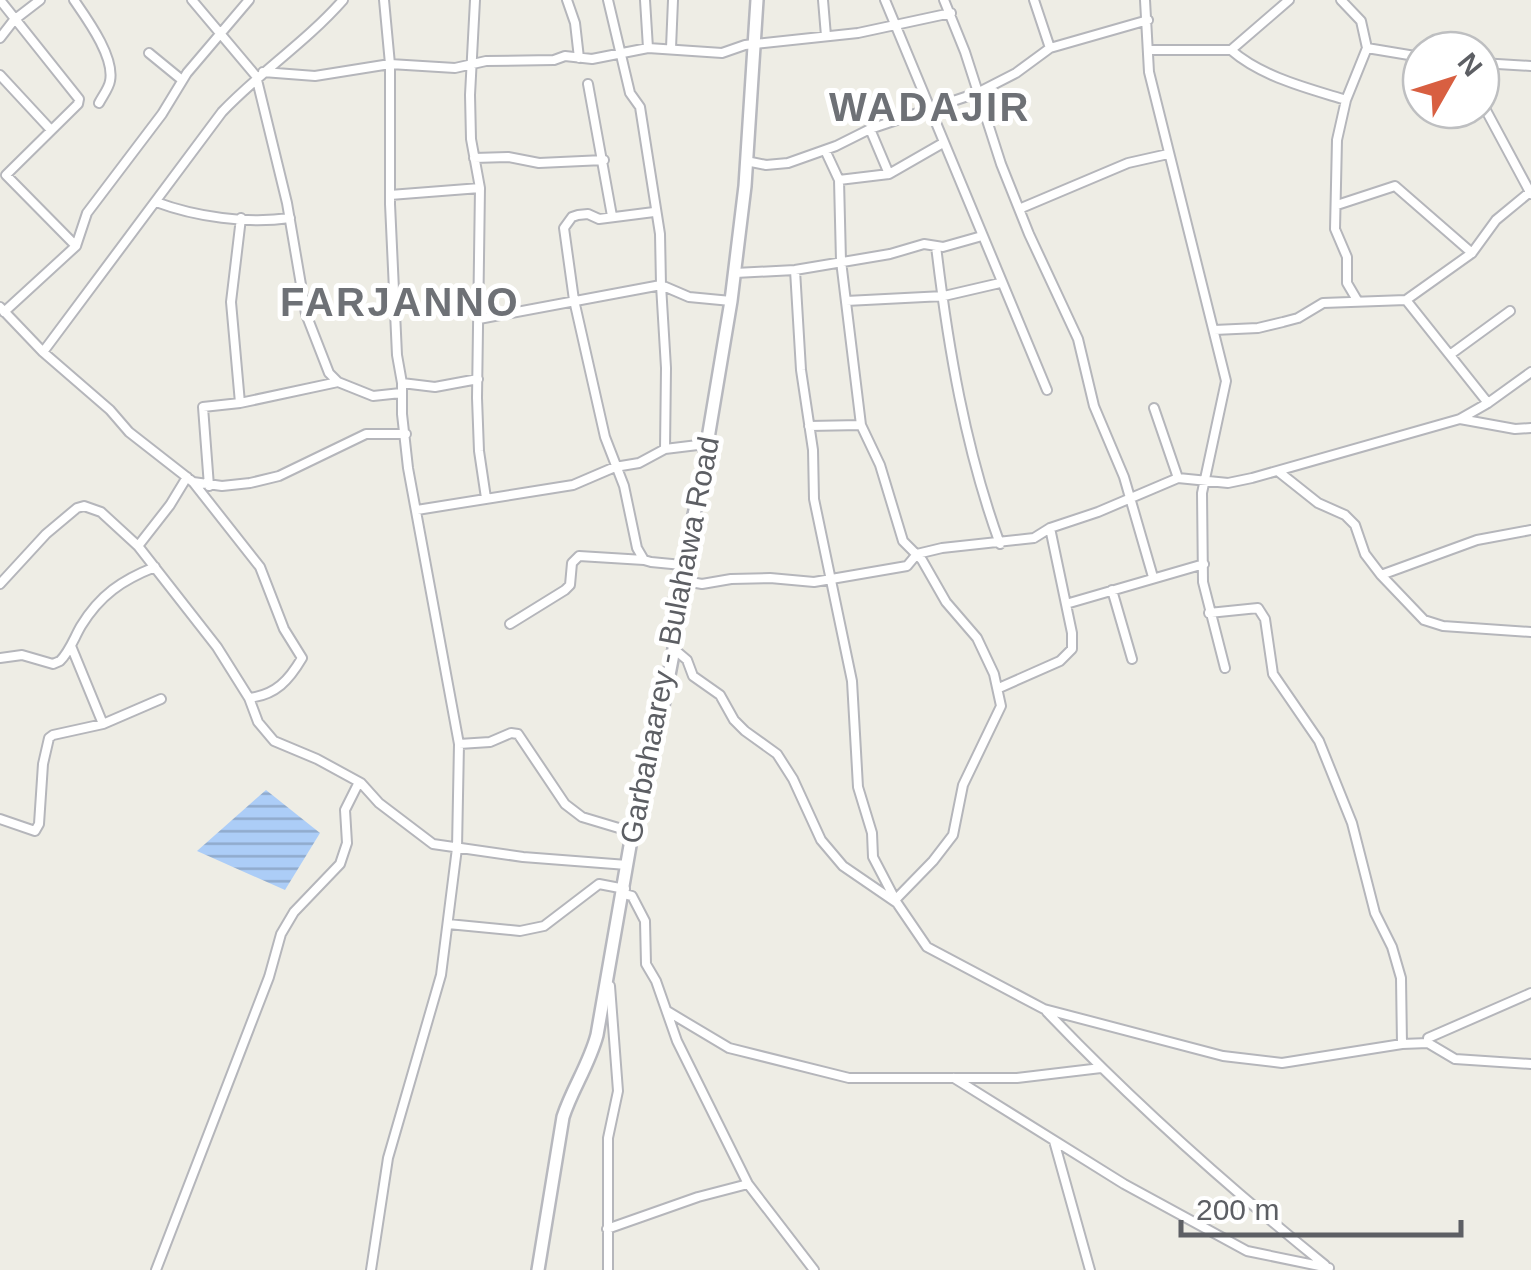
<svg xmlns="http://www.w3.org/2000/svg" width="1531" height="1270" viewBox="0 0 1531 1270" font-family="Helvetica,sans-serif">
	<defs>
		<pattern id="water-rules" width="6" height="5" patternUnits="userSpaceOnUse" patternTransform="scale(2.5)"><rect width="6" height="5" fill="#accdf7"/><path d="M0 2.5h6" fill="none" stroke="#8faacc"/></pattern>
	</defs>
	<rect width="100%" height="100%" fill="#eeede5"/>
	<path fill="url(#water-rules)" d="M266,790L320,833L285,890L197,851Z"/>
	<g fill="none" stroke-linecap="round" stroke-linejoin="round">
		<g stroke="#b5b6bb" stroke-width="12">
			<path id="minor" d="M0,0L79,99L78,104L6,175L76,246
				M74,0C87,19 115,57 110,81C109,88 102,97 99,103
				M192,0L256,76L287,203L306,314L329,373L338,382L373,396L401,393
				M475,0L470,95L471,139L480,188L477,398L479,451L486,498
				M567,0L575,23L579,58
				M608,0L630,93L640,107L660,234L661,285L689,297L731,301
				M645,0L648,48
				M823,0L826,36
				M885,0L1047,390
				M944,0L965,52L1001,164L1029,234L1078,339L1094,406L1124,477L1153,577
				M1034,0L1050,48
				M1145,0L1149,72L1226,381L1202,493L1203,582L1225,668
				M1341,0L1361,21L1367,48L1421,57
				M0,38L14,20L40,0
				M671,48L673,0
				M1148,50H1231L1289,0
				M1231,50C1262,77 1307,88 1346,100
				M149,53L182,80
				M1481,63L1531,66
				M263,72L315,76L390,64L455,68L486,61L554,60L565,56L592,59L648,48L722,53L745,45L858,33L951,13
				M0,75L51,130
				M588,84L612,216
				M1481,101L1531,194
				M870,129L889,174
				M825,150L839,180L841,261L861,425L880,465L903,541L922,560L946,602L977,638L994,674L1001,706L963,785L953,835L933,861L895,900
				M474,158L508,157L539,163L604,160
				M746,161L766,165L788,163L836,146L870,129L977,93L1016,73L1050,48L1148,20
				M839,180L889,174L943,143
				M390,195L480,188
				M156,202C196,217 247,224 290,218
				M1337,205L1395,186L1472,253
				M1019,209L1128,163L1168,154
				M654,212L599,219L588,214L578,215L572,217L564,228L574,300L605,437L624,486L637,548L644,560L651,562L682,565
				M936,246C948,347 965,448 1000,544
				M795,270L801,370L813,450L814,499L852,681L858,787L872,833L873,857L896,901
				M735,273L795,270L890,254L924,244L943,247L982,236
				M1357,300L1347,283V257L1335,229L1337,140L1346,100L1367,48
				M1406,300L1472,253L1496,220L1530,192
				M846,301L944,296L1000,283
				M0,307L43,352L110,410L129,432L193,482L260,567L284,629L302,658C289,680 276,695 249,698
				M4,312L76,246L87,213L162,114L187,73L249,0
				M479,319L661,285L666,368L665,449
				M1214,330L1258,328L1283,322L1298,318L1323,303L1406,300L1488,403
				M43,352L222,112C260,72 306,42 343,0
				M1451,354L1510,311
				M402,383L435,387L478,379
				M240,403L231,302L241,218
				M1154,408L1178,478
				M1460,419L1515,429L1531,428
				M809,426L861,425
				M1279,472L1318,503L1345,515L1355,525L1365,554L1381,575L1424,620L1443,626L1531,632
				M193,482L222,486L250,483L279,476L366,434H406
				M209,486L203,407L240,403L338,382
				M417,510L573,485L615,467L639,463L665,449L706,444
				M138,546L170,505L187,477
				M1381,575L1477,540L1531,530
				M679,580L702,584L731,579L770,578L814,582L907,566L917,554L942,548L1034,538L1050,528L1098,512L1178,478L1228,483L1252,478L1460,419L1488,403L1531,372
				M0,584L46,534L77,508L84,506L101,512L138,546L217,647L249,698L258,722L274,741L317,759L361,783L379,803L433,844L523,857L627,865
				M1112,590L1132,659
				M1066,604L1204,564
				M1209,613L1258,608L1265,619L1273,674L1319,741L1352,823L1375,913L1392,947L1401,978L1402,1044
				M510,624L565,590L570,585L572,563L579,556L644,560
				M71,646L103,724
				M674,649L687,660L693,676L720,695L734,720L745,731L777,754L793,779L821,840L843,866L897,903L927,947L1044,1009L1223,1056L1282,1063L1402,1044L1428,1043L1455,1059L1531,1064
				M0,658L22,655L53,664L60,661C70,651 74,638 81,626C100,595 122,580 155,567
				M999,688L1060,661L1072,649V633L1050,528
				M459,744L490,742L511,733L518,734L565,804L582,817L632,832
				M0,819L35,831L39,824L43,764L49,738L53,735L103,724L161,699
				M624,894L632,896L645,921L646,964L656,981L677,1041L748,1184L814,1270
				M448,924L520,931L544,926L599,884L625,889
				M667,1011L729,1048L849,1078H1017L1101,1068
				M1047,1012C1134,1103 1227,1186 1325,1265
				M1428,1043V1038L1531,993
				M954,1078L1124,1184L1247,1251L1329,1268
				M1054,1141L1090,1270
				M607,1229L698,1197L748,1184
				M156,1270L269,977L281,934L294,912L340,864L347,843L345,810L359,782
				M371,1270L388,1158L441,975L457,848L459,744L408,468L402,414V383L397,355L390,204V64L384,0
				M608,1270V1138L618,1091L610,986"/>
		</g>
		<g stroke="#b7b8be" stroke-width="16">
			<path id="secondary" d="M538,1270L563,1117C572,1089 589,1065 597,1035L635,817L664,701L674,649L675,601L699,492L731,301L745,186L757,0"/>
		</g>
		<use href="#minor" stroke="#fff" stroke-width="8"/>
		<use href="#secondary" stroke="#fff" stroke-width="11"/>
	</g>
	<g text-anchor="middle" stroke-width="10" stroke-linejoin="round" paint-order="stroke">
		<g font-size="30" fill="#5d5f64" stroke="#fff">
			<text transform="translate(670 640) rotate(-79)" y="10">Garbahaarey - Bulahawa Road</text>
		</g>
		<g font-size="40" font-weight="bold" letter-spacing="2.5" fill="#6e7176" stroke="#fff">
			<text x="930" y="121">WADAJIR</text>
			<text x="400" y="316">FARJANNO</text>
		</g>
	</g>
	<g transform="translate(1451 80) rotate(51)"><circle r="48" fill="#ffffff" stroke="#bebfc1" stroke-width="2.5"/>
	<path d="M0-8L18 38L0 25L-18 38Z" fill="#d85f41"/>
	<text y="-15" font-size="28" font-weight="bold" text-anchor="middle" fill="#5d5f64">N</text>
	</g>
	<path d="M1181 1220v15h280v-15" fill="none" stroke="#5d5f64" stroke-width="5"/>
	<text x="1196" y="1220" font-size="30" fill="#5d5f64" stroke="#ffffff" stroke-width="8" paint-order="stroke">200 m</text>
</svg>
